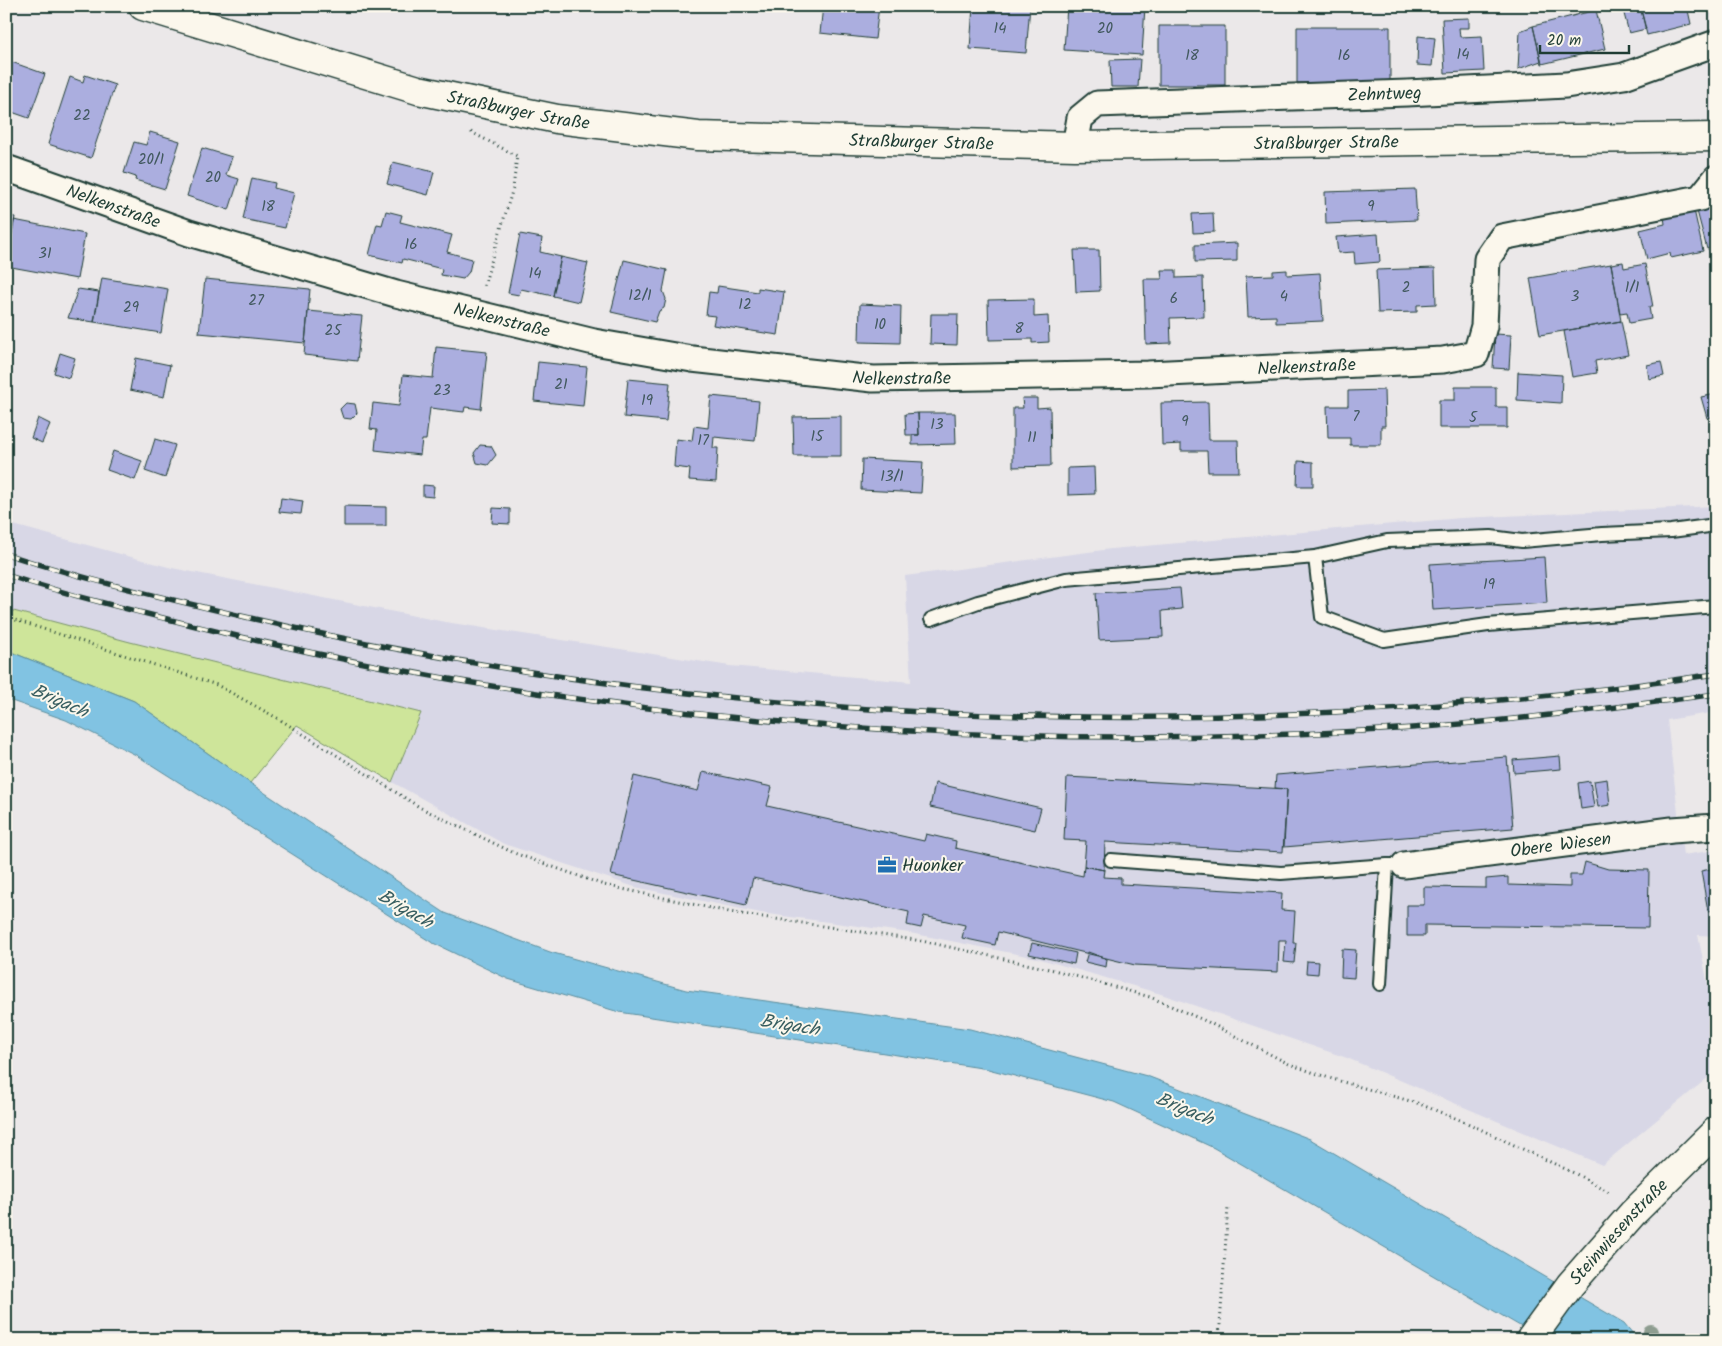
<svg xmlns="http://www.w3.org/2000/svg" width="1722" height="1346" viewBox="0 0 1722 1346" font-family="Kalam,sans-serif">
	<rect width="100%" height="100%" fill="#ebe8e9"/>
	<filter id="ink" filterUnits="userSpaceOnUse"><feTurbulence type="fractalNoise" baseFrequency=".02" numOctaves="2"/><feDisplacementMap in="SourceGraphic" scale="10" xChannelSelector="R" yChannelSelector="G"/><feConvolveMatrix kernelMatrix="1 2 1 2 8 2 1 2 1" color-interpolation-filters="sRGB"/></filter>
	<g filter="url(#ink)">
		<path fill="#d8d7e6" d="M1716,506V712L1667,720L1683,855L1716,850V936L1698,935L1716,1026V1071L1602,1165L1347,1058L1161,994L1037,958L910,933L761,913L635,887L504,844L392,782L421,713L130,642L6,609V523L172,568L445,622L730,666L911,682L905,576L1111,549L1461,518Z"/>
		<path fill="#cee59a" stroke="#769167" d="M6,609L130,642L421,713L392,782L297,725L250,783L134,701L6,650Z"/>
		<path fill="#81c3e2" stroke="#5a8d9c" d="M6,650L134,701L250,783L445,913L550,952L686,990L970,1029L1147,1076L1310,1139L1624,1323L1638,1340H1544L1214,1148L1114,1102L988,1069L619,1012L508,979L431,942L136,755L66,720L6,699Z"/>
		<path fill="#abaedf" stroke="#1f3d34" d="M823,6H879L875,39L820,33Z
			M973,6H1030L1026,53L970,49Z
			M1067,6H1145L1142,55L1064,50Z
			M1622,6H1640L1646,29L1629,33Z
			M1640,6H1687L1691,24L1647,35Z
			M1596,10L1605,49L1542,64L1533,26Z
			M1469,18V28H1459L1460,37L1482,36L1484,71L1445,73L1442,19Z
			M1159,26H1225V85H1159Z
			M1533,26L1541,61L1518,69L1520,31Z
			M1297,27H1390V83H1297Z
			M1418,36L1435,38L1432,66L1417,65Z
			M1140,59L1138,87H1111L1110,60Z
			M6,60L45,74L29,118L6,110Z
			M85,75L115,85L91,158L48,144L70,77L83,82Z
			M150,132L180,141L165,189L135,180L136,177L124,173L134,142L146,145Z
			M202,148L232,157L226,175L239,179L229,210L187,196Z
			M393,162L434,172L428,195L387,184Z
			M252,178L275,183L274,188L294,193L285,228L243,219Z
			M1415,189L1417,220L1326,224L1325,192Z
			M1716,206V246L1707,249L1697,211Z
			M1694,210L1703,251L1671,258L1670,253L1647,259L1640,230L1665,224L1664,217Z
			M386,211L402,215L400,222L452,235L447,252L472,259L469,272L463,279L441,275L442,269L403,259L402,263L369,255L377,224L382,225Z
			M1213,213L1214,232L1193,233L1192,214Z
			M6,216L15,217L10,244L6,243Z
			M14,220L85,234L77,279L6,266Z
			M520,234L542,238L540,252L561,257L553,296L521,289L519,295L508,293Z
			M1378,234L1380,262L1355,264L1354,252L1338,253L1336,237Z
			M1237,243V261L1195,262V245Z
			M1074,250H1099L1100,291L1076,292Z
			M1716,251V289L1710,252Z
			M561,257L588,263L579,302L553,296Z
			M624,260L667,270L663,291L666,299L664,308L659,311L655,322L611,312Z
			M1623,262L1624,268L1645,264L1653,307H1649L1651,319L1629,323L1627,312L1620,313L1611,264Z
			M1611,264L1621,321L1540,335L1530,278Z
			M1435,268L1436,304L1417,305V312L1378,313L1376,270Z
			M1161,270H1176V278L1203,277L1204,317L1170,318L1171,343L1146,344L1144,279H1162Z
			M1287,270V275L1320,273L1323,321L1276,323V316L1248,317L1246,276L1273,275V271Z
			M102,278L168,289L161,333L94,322Z
			M205,279L310,289L305,343L199,333Z
			M718,286L758,292V288L784,292L778,335L713,325L715,316L706,315L709,292L717,293Z
			M78,289L99,292L94,322L68,318Z
			M1034,299V317L1048,316L1049,342L1032,343V339L989,340L988,300Z
			M860,304L901,306L900,343L859,342Z
			M308,311L362,316L357,361L304,355Z
			M931,314H958L957,345L930,344Z
			M1621,321L1628,355L1595,361L1597,373L1572,377L1564,331Z
			M1495,334L1511,335L1509,369L1493,368Z
			M436,347L487,352L481,409L465,407L464,412L430,408L426,440H422L420,455L375,450L377,430L370,429L373,403L399,406L403,375L433,378Z
			M60,353L75,358L69,378L54,373Z
			M136,358L170,365L164,397L130,390Z
			M538,362L587,367L583,406L534,401Z
			M1661,362L1664,376L1649,379L1647,365Z
			M1518,372L1562,375L1561,403L1517,400Z
			M628,379L670,383L666,421L624,417Z
			M1455,387H1496V407H1507V428H1439V400H1455Z
			M1384,390L1385,426H1381V445H1350V438H1328L1327,406H1348V391Z
			M1716,394V416L1707,418L1701,397Z
			M711,396L759,401L755,441L714,437L713,448H718L716,482L689,480L690,469L674,467L676,439L692,441L694,426L708,428Z
			M1022,398H1037V408L1050,407L1051,466L1013,467V408H1023Z
			M1208,402L1209,440H1238L1239,472H1208L1207,451H1181V444L1162,445L1161,403Z
			M346,403L355,404L357,413L351,419L343,418L340,409Z
			M918,413H955L956,444L912,445V435H919Z
			M918,413L919,435H906L905,414Z
			M841,416V456H794L793,417Z
			M38,418L50,424L42,443L31,438Z
			M1712,429H1716V447Z
			M155,439L175,445L165,478L145,471Z
			M480,445L491,446L496,455L488,465L477,463L474,453Z
			M113,451L142,461L135,480L107,470Z
			M862,459L923,462L921,493L861,490Z
			M1298,461L1313,462V486H1297Z
			M1094,467L1095,494L1068,495V468Z
			M423,485L434,486L433,497L423,496Z
			M281,498L303,501L301,514L279,512Z
			M344,506L386,507V526H344Z
			M493,508L510,509V524L492,523Z
			M1544,557L1547,603L1433,610L1430,564Z
			M1180,588L1182,609L1162,611L1163,637L1099,640L1096,593Z
			M1560,756L1561,769L1514,773L1513,760Z
			M1507,757L1513,828L1284,847L1287,789L1275,788L1276,775Z
			M703,772L772,787L767,806L924,841L926,834L956,841L955,848L1083,876L1084,866L1104,870L1103,877L1121,878V884L1282,893L1281,910L1295,911L1293,943H1296L1294,963L1284,962L1286,940H1279L1278,972L1135,965L998,932L995,945L962,938L965,925L924,916L921,928L907,925L909,912L753,878L746,905L611,875L634,776L698,791Z
			M1067,777L1287,789L1283,852L1105,842L1104,870L1084,866L1086,841L1064,840Z
			M1607,779L1610,805L1598,807L1594,781Z
			M1590,781L1594,807L1581,809L1578,783Z
			M935,783L1041,808L1035,830L930,807Z
			M1585,862L1608,869L1649,870L1648,928L1425,925V936H1407V905H1424V887L1486,888V879L1508,877V885L1570,887V875H1582Z
			M1716,868V910L1708,911L1701,871Z
			M1032,943L1076,953L1074,964L1029,954Z
			M1342,949L1356,950L1354,978L1341,977Z
			M1088,952L1107,959L1106,967L1085,962Z
			M1307,961L1319,962L1318,974L1306,973Z"/>
		<g fill="none" stroke-linecap="round" stroke-linejoin="round">
			<g stroke="#1f3d34" stroke-width="16">
				<path id="service" d="M1315,557L1387,541L1491,537L1522,541L1602,534L1671,531L1716,525
					M931,619L978,602L1066,579L1315,557L1322,617L1384,640L1488,625L1716,606
					M1111,860L1281,873L1387,865
					M1380,984L1387,865H1393"/>
			</g>
			<g stroke="#1f3d34" stroke-width="29">
				<g id="minor">
					<path id="s1" d="M1075,146L1080,118L1097,104L1407,93L1566,85L1624,76L1716,43"/>
					<path id="s2" d="M6,168L189,233L396,294L594,342L692,359L873,379L1148,374L1443,360L1476,354L1484,326L1487,259L1502,237L1700,198L1716,178"/>
					<path id="s3" d="M1404,865L1672,830L1716,827"/>
				</g>
			</g>
			<g stroke="#1f3d34" stroke-width="31">
				<g id="tertiary">
					<path id="s4" d="M1530,1340L1570,1285L1633,1213L1716,1131"/>
				</g>
			</g>
			<g stroke="#1f3d34" stroke-width="31">
				<g id="secondary">
					<path id="s5" d="M143,6L418,90L557,119L698,136L1075,146L1716,137"/>
				</g>
			</g>
			<path stroke="#1f3d34" stroke-width="3" stroke-dasharray="1 4" stroke-linecap="butt" d="M471,132L517,156L513,188L484,286
				M6,617L217,685L279,719L421,808L514,853L604,885L729,912L922,941L1054,970L1150,997L1208,1022L1289,1064L1329,1078L1417,1103L1465,1122L1576,1174L1611,1193
				M1219,1340L1228,1207"/>
			<use href="#service" stroke="#fbf7ec" stroke-width="12"/>
			<use href="#minor" stroke="#fbf7ec" stroke-width="25"/>
			<use href="#tertiary" stroke="#fbf7ec" stroke-width="28"/>
			<use href="#secondary" stroke="#fbf7ec" stroke-width="28"/>
			<g stroke="#1f3d34" stroke-width="5.5">
				<path id="rail" d="M6,554C86,580 168,599 250,618C727,729 1231,746 1716,674
					M6,575C78,598 151,615 224,633C597,721 980,751 1362,731C1480,725 1598,710 1716,694"/>
			</g>
			<use href="#rail" stroke="#fbf7ec" stroke-width="4" stroke-dasharray="11" stroke-linecap="butt"/>
		</g>
		<circle fill="#8e9d90" cx="1651" cy="1332" r="8"/>
	</g>
	<defs>
		<g id="office-bare" transform="scale(1.5)"><path d="M-6-3h4V-5.5h4V-3h4V5H-6ZM-1-4.5V-3h2v-1.5ZM-6 0V1H6V0Z" fill="#1f6fb2" stroke="#fbf7ec" stroke-width="2.5" paint-order="stroke"/></g>
	</defs>
	<g fill-rule="evenodd">
		<use href="#office-bare" x="887" y="865"/>
	</g>
	<g text-anchor="middle" stroke-width="4" stroke-linejoin="round" paint-order="stroke">
		<g font-size="15" fill="#42595f">
			<text x="1000" y="33">14</text>
			<text x="1105" y="33">20</text>
			<text x="1463" y="59">14</text>
			<text x="1192" y="60">18</text>
			<text x="1344" y="60">16</text>
			<text x="82" y="120">22</text>
			<text x="151" y="164">20/1</text>
			<text x="213" y="182">20</text>
			<text x="268" y="211">18</text>
			<text x="1371" y="211">9</text>
			<text x="411" y="249">16</text>
			<text x="45" y="258">31</text>
			<text x="535" y="278">14</text>
			<text x="1406" y="292">2</text>
			<text x="1632" y="292">1/1</text>
			<text x="640" y="300">12/1</text>
			<text x="1284" y="301">4</text>
			<text x="1575" y="301">3</text>
			<text x="1174" y="303">6</text>
			<text x="256" y="305">27</text>
			<text x="745" y="309">12</text>
			<text x="131" y="312">29</text>
			<text x="880" y="329">10</text>
			<text x="1019" y="333">8</text>
			<text x="333" y="335">25</text>
			<text x="561" y="389">21</text>
			<text x="442" y="395">23</text>
			<text x="647" y="405">19</text>
			<text x="1356" y="421">7</text>
			<text x="1473" y="422">5</text>
			<text x="1185" y="426">9</text>
			<text x="937" y="429">13</text>
			<text x="817" y="441">15</text>
			<text x="1032" y="442">11</text>
			<text x="703" y="445">17</text>
			<text x="892" y="481">13/1</text>
			<text x="1489" y="589">19</text>
		</g>
		<g font-size="18" fill="#1f3d34" stroke="#fbf7ec">
			<text dy="6" stroke="none"><textPath href="#s1" startOffset="338">Zehntweg</textPath></text>
			<text dy="6" stroke="none"><textPath href="#s5" startOffset="390">Straßburger Straße</textPath></text>
			<text dy="6" stroke="none"><textPath href="#s5" startOffset="795">Straßburger Straße</textPath></text>
			<text dy="6" stroke="none"><textPath href="#s5" startOffset="1200">Straßburger Straße</textPath></text>
			<text dy="6" stroke="none"><textPath href="#s2" startOffset="114">Nelkenstraße</textPath></text>
			<text dy="6" stroke="none"><textPath href="#s2" startOffset="519">Nelkenstraße</textPath></text>
			<text dy="6" stroke="none"><textPath href="#s2" startOffset="1329">Nelkenstraße</textPath></text>
			<text dy="6" stroke="none"><textPath href="#s2" startOffset="924">Nelkenstraße</textPath></text>
			<text dy="6" stroke="none"><textPath href="#s3" startOffset="158">Obere Wiesen</textPath></text>
			<text dy="6" stroke="none"><textPath href="#s4" startOffset="140">Steinwiesenstraße</textPath></text>
		</g>
		<g font-size="18" fill="#1f3d34" stroke="#fbf7ec" text-anchor="start">
			<text x="902" y="871">Huonker</text>
		</g>
		<g font-size="19" font-style="italic" fill="#385e60" stroke="#fbf7ec">
			<text transform="translate(60 700) rotate(23)" y="7">Brigach</text>
			<text transform="translate(406 908) rotate(30)" y="7">Brigach</text>
			<text transform="translate(790 1024) rotate(9)" y="7">Brigach</text>
			<text transform="translate(1185 1108) rotate(22)" y="7">Brigach</text>
		</g>
	</g>
	<rect width="1722" height="1346" fill="none" stroke="#fbf7ec" stroke-width="25"/>
	<rect x="12" y="12" width="1697" height="1321" fill="none" stroke="#1f3d34" stroke-width="2" filter="url(#ink)"/>
	<path d="M1540 45v8h89v-8" fill="none" stroke="#1f3d34" stroke-width="2.5"/>
	<text x="1547" y="45" font-size="15" fill="#1f3d34" stroke="#fbf7ec" stroke-width="4" paint-order="stroke">20 m</text>
</svg>
